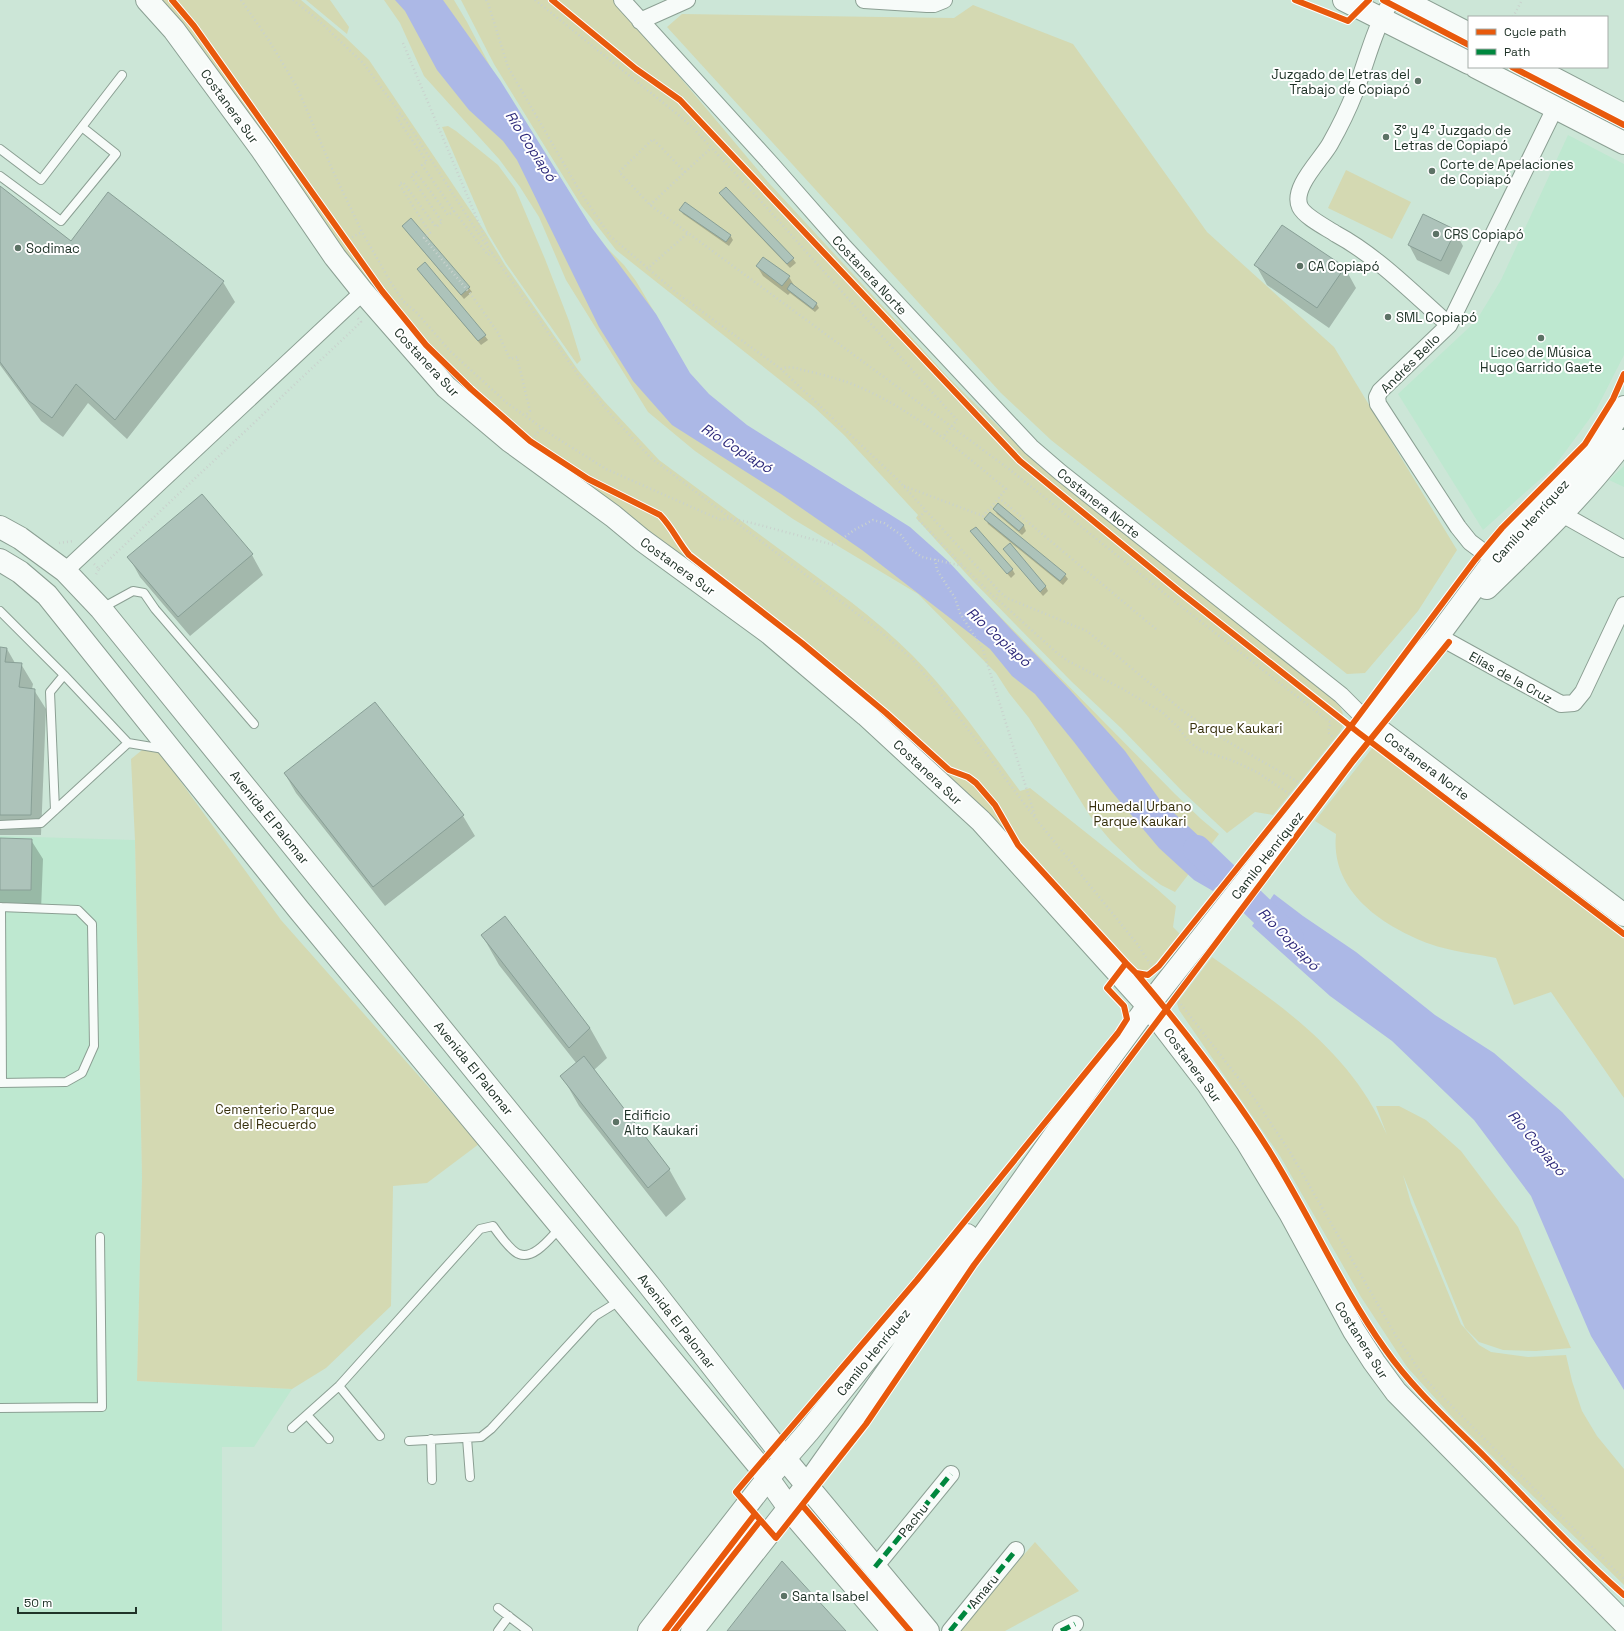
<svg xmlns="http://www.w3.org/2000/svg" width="1624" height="1631" viewBox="0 0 1624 1631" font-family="'Space Grotesk',sans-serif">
	<rect width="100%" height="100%" fill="#cce6d7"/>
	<path fill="#bee8d0" d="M1568,135L1624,164V355L1596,410L1554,467L1483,530L1398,394L1476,321L1501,280Z
		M1624,466V487L1609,480Z
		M0,836L135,840L142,1177L137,1381L292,1389L254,1447H222V1631H0Z"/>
	<path fill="#d4d9b2" d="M157,0H301L344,36L369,60L485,232L505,265L578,370L604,401L659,460L851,602C873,619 894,637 913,656C953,697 986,745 1020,791L1030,788L1157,889L1176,906L1173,927L1180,934L1150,970H1138L1010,839L450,384L395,327Z
		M306,0H330L349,27L347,34Z
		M384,0H454L467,22L500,85L598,239L624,265L636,281L659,320L684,371L747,432L972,588L1175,794L1201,819L1219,834L1175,892L1161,885L1140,869L1111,841L1090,816L1029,718L1009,693L996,673L918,594L793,519L695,451L648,412L566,280L539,217L520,187L499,159L424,76L400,23Z
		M461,0H615L768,182L948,377L1000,428L1036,461L1338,703C1344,714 1346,720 1340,732L1273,815L1255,812L1227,833L1183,792L1121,728L1072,682L972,580L916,518L918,515L844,435L814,407L616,250L581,205L494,64Z
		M973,5L1073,44L1207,232L1334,347L1457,550L1418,611L1365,673L1347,674L1051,440L1001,393L667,27L682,14L954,18Z
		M448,126L456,131L498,165L515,188L545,259L569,321L581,360L577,364L506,263L488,233L442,127Z
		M1346,170L1411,202L1392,239L1328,208Z
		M152,742L281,920L479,1144L427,1183L393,1186L391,1306L326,1368L292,1389L137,1381L142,1177L135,840L131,759Z
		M1377,742L1624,929V1098L1551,992L1514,1005L1496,958C1476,954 1449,951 1430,944C1383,926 1330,892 1336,834L1315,821Z
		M1212,957C1283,1007 1351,1052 1387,1135L1376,1106H1399L1426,1120L1461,1151L1518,1227L1571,1348L1536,1351L1503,1350L1479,1342L1465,1328L1403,1175L1411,1203L1461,1324L1479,1345L1491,1352L1528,1357L1566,1355L1572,1381L1582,1411L1597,1436L1624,1469V1585L1454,1419L1407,1367L1361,1297L1280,1156L1179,1010L1177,1003Z
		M1035,1542L1079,1591L1005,1631H957Z"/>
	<path fill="#acb8e6" d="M395,0H443L500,80L592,228L656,314L690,373L709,394L747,425L910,527L948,561L1010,628L1070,690L1125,751L1160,800L1232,867L1213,891L1194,880L1159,848L1112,792L1074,742L1035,694L1012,676L990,649L862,550L781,494L672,425L633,381L599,327L517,160L503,141L469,110L437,70L405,11Z
		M1274,894L1303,916L1356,952L1435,1015L1494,1053L1562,1112L1624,1179V1390L1591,1336L1531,1196L1474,1120L1392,1041L1330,996L1252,926Z"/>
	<path fill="#0003" d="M0,188L72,242L223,282L235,302L127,439L88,403L63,437L41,421L0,365Z
		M720,193L793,259L796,263L790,268L723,198Z
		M680,210L730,235L733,240L729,246L683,214Z
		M411,220L469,288L472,292L464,299L406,231L403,226Z
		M1282,226L1345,268L1356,288L1329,328L1267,285L1256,265Z
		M1455,231L1463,246L1449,275L1417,260L1409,245Z
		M425,264L485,336L488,340L481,345L421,274Z
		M757,266L789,277L795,287L816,303L819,308L815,312L790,293L788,295L763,276Z
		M998,505L1024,526L1026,531L1022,535L997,514L994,509Z
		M986,519L1065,575L1068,579L1063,585L988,524Z
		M971,532L1012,569L1015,574L1011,578Z
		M1010,544L1046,587L1048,591L1043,596L1007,553Z
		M252,555L263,575L190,636L140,577L129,557Z
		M0,648L7,649L15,663L21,664L33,684L32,689L34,690L46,709L41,835H0Z
		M375,703L463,816L475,836L385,906L296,793L285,774Z
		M0,839L31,840L43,859L41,910L0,909Z
		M482,935L590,1028L607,1058L594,1070L669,1169L686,1199L666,1217L579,1106L562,1076L577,1064L499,965Z"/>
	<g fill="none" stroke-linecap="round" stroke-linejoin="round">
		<path stroke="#acb8e6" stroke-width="28" d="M1197,849L1290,938"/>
	</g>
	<path fill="#adc3ba" stroke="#889f96" d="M0,186L71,241L108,192L224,281L115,420L76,384L52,418L29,401L0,362Z
		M726,187L794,258L787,264L719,193Z
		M685,202L731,235L726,242L679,210Z
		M1423,214L1456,230L1441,261L1408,245Z
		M411,218L470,287L461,295L402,226Z
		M1282,225L1345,267L1317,308L1254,265Z
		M763,257L790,276L782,286L756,266Z
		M425,262L486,335L478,341L417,269Z
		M791,283L817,303L813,309L787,289Z
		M202,494L253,554L178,617L127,557Z
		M998,503L1024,525L1019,531L993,509Z
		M990,512L1066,574L1060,581L984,519Z
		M976,527L1013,569L1007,574L970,531Z
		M1010,543L1046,586L1040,592L1003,549Z
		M0,647L7,648L5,662L22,663L19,687L35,689L31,815H0Z
		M375,702L464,815L373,887L284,773Z
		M0,838L32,839L31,890H0Z
		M505,916L590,1028L569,1048L481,935Z
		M584,1056L670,1169L648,1188L560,1076Z
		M782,1561L846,1631H727Z"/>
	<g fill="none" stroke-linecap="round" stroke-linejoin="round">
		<g stroke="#8b9f93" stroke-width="10">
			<path id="lane" d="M0,149L41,180L122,75
				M0,176L61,221L116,154L82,127
				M102,608L133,591L144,593L155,609L254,724
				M0,611L64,675L128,743L41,823L0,825
				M128,743L164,749
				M55,810L50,692L64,675
				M0,907L78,910L92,924L94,1046L82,1073L66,1082L0,1083
				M1,907L2,1083
				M339,1386L380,1436
				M0,1408L102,1407L100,1237
				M307,1415L329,1439
				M292,1428L339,1386L480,1229L493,1226C498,1233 512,1252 519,1254C534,1260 550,1238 560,1228
				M467,1438L470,1477
				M431,1439L432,1480
				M409,1441L481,1437L491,1429L595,1316L621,1300
				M498,1608L528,1631
				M498,1631L509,1616"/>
		</g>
		<g stroke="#8b9f93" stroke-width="18">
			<path id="street" d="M622,0L772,165L845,248L1031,447L1060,472L1341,695L1367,721
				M864,0L927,4H934L944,0
				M1392,0C1374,28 1367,61 1355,92C1348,110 1339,128 1330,144C1321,160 1291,188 1300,207C1305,217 1327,228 1336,234C1377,256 1414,294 1449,325
				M640,21L687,0
				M1559,504L1562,514L1624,549
				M1508,555L1482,551L1470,542L1458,527L1378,404L1377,397L1380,391L1449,325L1555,108
				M65,571L363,292
				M1438,636L1561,704L1574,703L1583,692L1624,605
				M875,1567L951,1474
				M950,1631L1016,1550
				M1061,1631L1075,1624"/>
		</g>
		<g stroke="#8b9f93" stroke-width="24">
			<path id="secondary" d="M147,0L174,30L262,150L335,257L363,292L446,387L510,441L613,516L642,540L768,632L866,715L981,821L1148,1006L1208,1084L1247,1142L1290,1213L1354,1331L1374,1362L1396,1392L1624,1623
				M0,527L20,538L65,571L101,609L649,1285L785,1459L928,1631
				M0,560L20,572L47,595L299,910L759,1466L794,1515L893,1631
				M1367,721L1624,915"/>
		</g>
		<g stroke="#8b9f93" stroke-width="24">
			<path id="primary" d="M1487,588C1535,541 1584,495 1624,441
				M649,1631L768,1478L808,1432L967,1235
				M692,1631L807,1485L1098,1074L1148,1006L1300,813L1367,721L1438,636L1504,547L1576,471L1604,437L1624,407"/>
		</g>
		<g stroke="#8b9f93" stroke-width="24">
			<path id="highway" d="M1344,0L1469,63
				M1403,0L1469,34
				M1476,67L1624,143
				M1532,67L1624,115"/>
		</g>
		<path stroke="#c9d2cd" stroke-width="2.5" stroke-dasharray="1 3" stroke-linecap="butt" d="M241,0L268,39L297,87L333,171L362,232L390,281L403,301L416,312L450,351L507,403L555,437L606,469L721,520L729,518L752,523L834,545L854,530L873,520L884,523L901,535L912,550L922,557L963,566L995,598
			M293,0L316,18L364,64L408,124L482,239L581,379L612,416L651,458L876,628L912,659L948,703L1036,819L1138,945L1154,970
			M486,0L488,3L508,67L579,190L610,236L678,294L781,369L898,480L999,591L996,598L1057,653L1068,661L1121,688L1162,712L1178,727L1189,742L1202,751L1231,760L1257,772L1291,795
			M535,0L681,117L694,129L759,199L957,420L943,437
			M1513,17L1522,0
			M403,43L488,245
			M400,114L397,118L427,162L422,165L454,211L448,215L416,172L411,176L442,222L436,227L403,182L399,184L430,233L424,238L473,297L498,333L510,359L517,357L530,411L525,416
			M685,172L711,148
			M650,205L685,172L653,139L619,172L650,205L1009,469L1174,601L1330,722C1331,730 1324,730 1333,737
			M454,211L488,255L492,252
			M345,241L362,232
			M647,269L688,233
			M781,369L787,367L796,368C814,373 834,377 852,384C910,407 958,449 1006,489L999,498
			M535,436L541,428
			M904,486L983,516L999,498L1156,629
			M925,511L918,519L963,566
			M59,543L74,541
			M935,559L937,570L955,598L960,613L983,650L1035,816
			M94,564L99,569L95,576
			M99,569L361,322L357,317
			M999,591L1007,598L1087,631L1183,711L1225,740L1300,783
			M1176,998L1254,1098L1290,1152L1396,1336L1426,1380L1624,1579"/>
		<use href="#lane" stroke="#f7fbf9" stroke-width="8"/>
		<use href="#street" stroke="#f7fbf9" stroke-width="16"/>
		<use href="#secondary" stroke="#f7fbf9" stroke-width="22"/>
		<use href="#primary" stroke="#f7fbf9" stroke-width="22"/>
		<use href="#highway" stroke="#f7fbf9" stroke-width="22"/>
		<path stroke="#00873e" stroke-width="5" stroke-dasharray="10 5" stroke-linecap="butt" d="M875,1567L951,1474
			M950,1631L1016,1550
			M1061,1631L1075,1624"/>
		<g stroke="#fff" stroke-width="8">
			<path id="cycleway" d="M172,0L194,26L382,291L426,345L471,389L530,441L588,479L660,515C672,527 678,542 689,555L802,643L886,713L949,770L968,777L976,783L995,805L1018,845L1126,963
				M552,0L636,69L680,100L1020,461L1180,592L1359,733L1624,934
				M1295,0L1348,21L1369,0
				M1383,0L1469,45
				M1512,67L1624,125
				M1449,642L1353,761L974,1265L866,1424L776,1538L736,1492L917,1280L1118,1033L1127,1019L1124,1006L1107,988L1126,963L1136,973L1148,975L1159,966L1351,726L1475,560L1502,528L1585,444L1613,399L1624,374
				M1136,973C1184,1030 1230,1088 1270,1152C1310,1216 1341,1287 1385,1349C1413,1389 1450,1422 1485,1457C1531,1504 1575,1552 1624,1595
				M802,1505L910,1631
				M665,1631L755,1514
				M674,1631L760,1521"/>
		</g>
		<use href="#cycleway" stroke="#e8590c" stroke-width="6"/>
	</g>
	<g fill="#5c7265" stroke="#fff" stroke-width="1.5">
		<circle cx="1418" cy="81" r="4"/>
		<circle cx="1386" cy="137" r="4"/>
		<circle cx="1432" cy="171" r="4"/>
		<circle cx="1436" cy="234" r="4"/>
		<circle cx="18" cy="248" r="4"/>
		<circle cx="1300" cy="266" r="4"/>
		<circle cx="1388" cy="317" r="4"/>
		<circle cx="1541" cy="338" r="4"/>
		<circle cx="616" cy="1122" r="4"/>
		<circle cx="784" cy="1596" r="4"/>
	</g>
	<g text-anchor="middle" stroke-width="4" stroke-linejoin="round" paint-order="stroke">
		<g font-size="13" fill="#203328" stroke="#fff" text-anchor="start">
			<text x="1410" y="79" text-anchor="end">Juzgado de Letras del<tspan x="1410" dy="15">Trabajo de Copiapó</tspan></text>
			<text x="1394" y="135">3° y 4° Juzgado de<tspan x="1394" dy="15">Letras de Copiapó</tspan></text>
			<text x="1440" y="169">Corte de Apelaciones<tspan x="1440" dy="15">de Copiapó</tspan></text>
			<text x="1444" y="239">CRS Copiapó</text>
			<text x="26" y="253">Sodimac</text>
			<text x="1308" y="271">CA Copiapó</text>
			<text x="1396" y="322">SML Copiapó</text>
			<text x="1541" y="357" text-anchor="middle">Liceo de Música<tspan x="1541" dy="15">Hugo Garrido Gaete</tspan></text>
			<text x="624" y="1120">Edificio<tspan x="624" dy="15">Alto Kaukari</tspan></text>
			<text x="792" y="1601">Santa Isabel</text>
		</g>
		<g font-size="13" fill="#203328" stroke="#fff">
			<text transform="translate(230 106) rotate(54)" y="5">Costanera Sur</text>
			<text transform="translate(870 275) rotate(47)" y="5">Costanera Norte</text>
			<text transform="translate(427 362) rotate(47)" y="5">Costanera Sur</text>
			<text transform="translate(1410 363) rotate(-45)" y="5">Andrés Bello</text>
			<text transform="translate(1099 503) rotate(39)" y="5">Costanera Norte</text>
			<text transform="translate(1530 521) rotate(-48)" y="5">Camilo Henríquez</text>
			<text transform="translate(678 566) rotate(36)" y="5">Costanera Sur</text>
			<text transform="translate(1511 677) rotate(29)" y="5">Elias de la Cruz</text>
			<text transform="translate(1427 766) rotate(37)" y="5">Costanera Norte</text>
			<text transform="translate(928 772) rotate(43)" y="5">Costanera Sur</text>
			<text transform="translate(270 817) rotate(51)" y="5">Avenida El Palomar</text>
			<text transform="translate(1267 855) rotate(-52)" y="5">Camilo Henríquez</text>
			<text transform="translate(1193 1065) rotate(54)" y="5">Costanera Sur</text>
			<text transform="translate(474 1068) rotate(51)" y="5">Avenida El Palomar</text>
			<text transform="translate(677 1321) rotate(52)" y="5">Avenida El Palomar</text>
			<text transform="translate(1362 1340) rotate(58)" y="5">Costanera Sur</text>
			<text transform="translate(873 1352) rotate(-51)" y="5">Camilo Henríquez</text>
			<text transform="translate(913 1520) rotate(-51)" y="5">Pachu</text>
			<text transform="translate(983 1591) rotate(-51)" y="5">Amaru</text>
		</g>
		<g font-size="13" fill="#37300c" stroke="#fff">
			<text x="1236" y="733">Parque Kaukari</text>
			<text x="1140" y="811">Humedal Urbano<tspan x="1140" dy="15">Parque Kaukari</tspan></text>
			<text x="275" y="1114">Cementerio Parque<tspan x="275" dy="15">del Recuerdo</tspan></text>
		</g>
		<g font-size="14" font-style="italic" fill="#2e2a7b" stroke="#fff">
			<text transform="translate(531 146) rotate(57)" y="5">Río Copiapó</text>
			<text transform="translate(737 448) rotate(32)" y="5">Río Copiapó</text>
			<text transform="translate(999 637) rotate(42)" y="5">Río Copiapó</text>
			<text transform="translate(1289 939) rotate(46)" y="5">Río Copiapó</text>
			<text transform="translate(1537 1143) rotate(50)" y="5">Río Copiapó</text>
		</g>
	</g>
	<rect x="1468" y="16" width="140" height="52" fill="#ffffff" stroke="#a6ada9"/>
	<rect x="1476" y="29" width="20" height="6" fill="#e8590c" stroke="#a6ada9"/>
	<text x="1504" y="36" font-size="12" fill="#203328">Cycle path</text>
	<rect x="1476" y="49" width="20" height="6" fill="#00873e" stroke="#a6ada9"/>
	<text x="1504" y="56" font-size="12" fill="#203328">Path</text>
	<path d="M18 1607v6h118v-6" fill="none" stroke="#203328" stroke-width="2"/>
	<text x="24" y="1607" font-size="12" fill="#203328" stroke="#ffffff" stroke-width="3" paint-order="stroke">50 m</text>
</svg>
